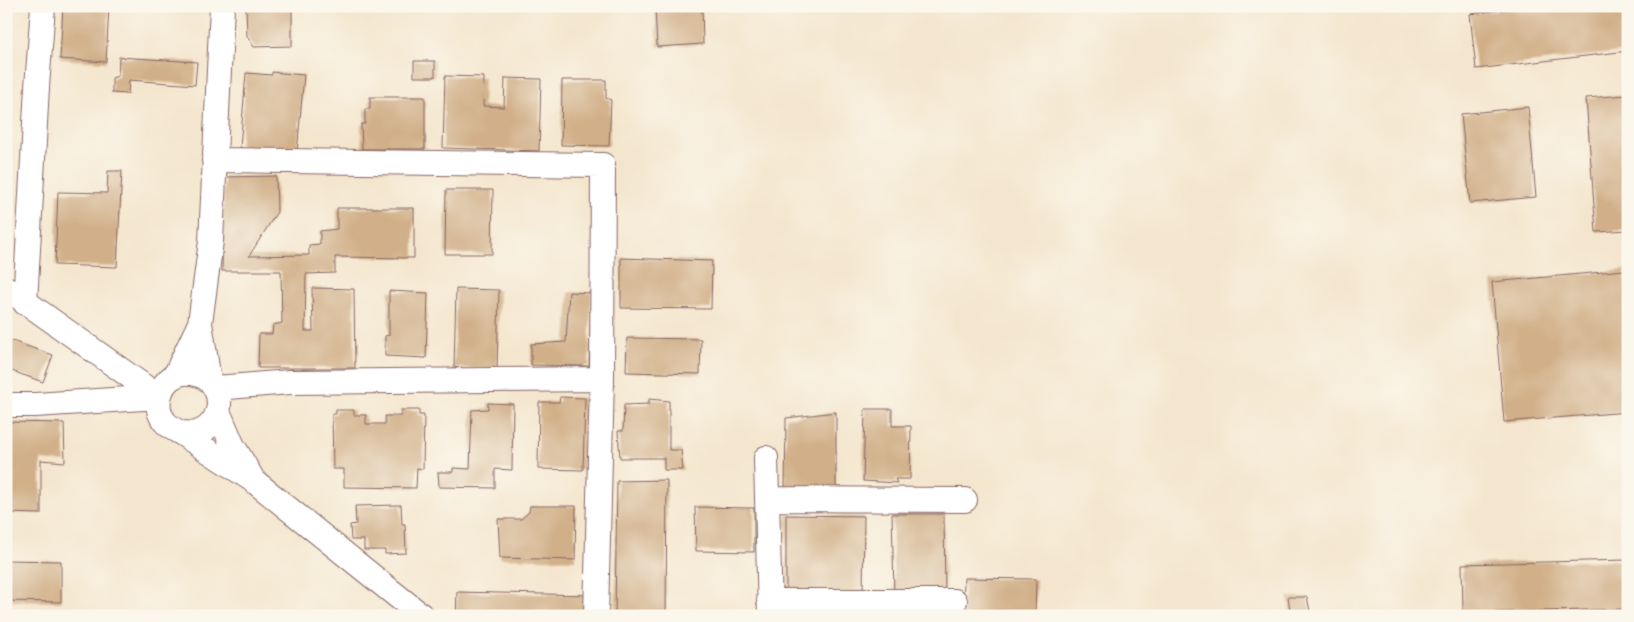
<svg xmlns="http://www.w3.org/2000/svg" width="1634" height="622" viewBox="0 0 1634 622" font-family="Delius,sans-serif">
	<rect width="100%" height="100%" fill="#fbf7ec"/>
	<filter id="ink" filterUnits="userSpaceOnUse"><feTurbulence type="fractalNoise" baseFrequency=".02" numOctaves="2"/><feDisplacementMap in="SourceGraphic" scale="10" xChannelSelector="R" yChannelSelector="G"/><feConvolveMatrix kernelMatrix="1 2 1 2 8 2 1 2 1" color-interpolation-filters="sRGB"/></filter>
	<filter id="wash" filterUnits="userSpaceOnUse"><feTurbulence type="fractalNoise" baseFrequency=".0096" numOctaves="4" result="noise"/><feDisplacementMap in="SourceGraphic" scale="20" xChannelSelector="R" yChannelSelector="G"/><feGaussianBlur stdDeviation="1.12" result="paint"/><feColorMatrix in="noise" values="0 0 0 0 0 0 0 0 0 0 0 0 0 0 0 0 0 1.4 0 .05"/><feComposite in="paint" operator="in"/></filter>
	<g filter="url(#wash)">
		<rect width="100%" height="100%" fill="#f4e6ce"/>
		<g id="blocks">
			<path fill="#d1b089" d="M63,6H109L106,62L60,59Z
				M246,6H292V46L254,47L247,36Z
				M655,6H702L703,44L657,47Z
				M1535,6H1625L1628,29V51L1476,69L1470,14Z
				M119,57L197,62L195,85L129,80L128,94L112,93V78L118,76Z
				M414,61H435V77H414Z
				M272,72L304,75L297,153L240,148L246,73L272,75Z
				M445,76L484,77L483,106L504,107L505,78L541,79L539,151L443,148Z
				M562,80H606V98L611,100L609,146L561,145Z
				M1628,95V230L1596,232L1586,98Z
				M370,97H425V149H362L361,124H365V109H370Z
				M1528,107L1536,197L1470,203L1461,114Z
				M108,171H122L117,267L55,265L58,192L107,193Z
				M276,176L277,212L249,256L309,255V245L320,244V231L337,229V208H414V258L335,257V273L306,274L305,331H313L312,288L354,289L355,368H258L259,334H272L273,325L282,323L281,271H222L224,177Z
				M446,190H493L492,254H445Z
				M621,258L712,261L711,309L621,308Z
				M1625,270L1628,306V412L1504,422L1492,282Z
				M456,289L499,290L497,369L454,368Z
				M389,291L428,293L426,358L385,356V336L389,335Z
				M569,292L591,293L589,366L531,365V344L566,342Z
				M627,338L701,339L700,374L626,372Z
				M6,339L53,355L43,382L6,369Z
				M560,397L585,398L583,470L538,469L539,402H559Z
				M649,399L669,401V450H681L683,470H664V458H620L618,431H623L624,405L649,404Z
				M488,403L513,404L512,470L495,469V488L439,487L438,472H453V468L470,469L472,410L488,409Z
				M865,409H892V426H911L910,479H895L897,483L863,481Z
				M336,410H354V415H366V424H385V416H401V410H419V415H424L423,469L417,468L416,488L344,487V469H333L332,414H336Z
				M836,412V492H785L786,418Z
				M6,422L64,423L65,462L41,460V514L6,513Z
				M667,480L666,616H615L617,481Z
				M401,505L402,524H405L406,553L385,554V550H364V540H351L350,525L356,524L355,506Z
				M530,506H576L575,560L500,558L498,519H521L529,512Z
				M695,507L754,508V552L696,551Z
				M892,514H944L945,595L894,593Z
				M786,515L864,516L863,594L786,593Z
				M6,560L61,561V602L6,601Z
				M1628,560V609L1463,613L1462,564Z
				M964,578L1036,579L1035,616H963Z
				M457,592L586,595V616H456Z
				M1288,597H1307L1311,616H1291Z"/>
		</g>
	</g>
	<g filter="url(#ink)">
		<use href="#blocks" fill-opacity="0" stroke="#866564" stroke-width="1"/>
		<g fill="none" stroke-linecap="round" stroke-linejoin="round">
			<g stroke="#866564" stroke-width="26">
				<path id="street" d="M214,160L603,165L602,379L596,616
					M6,288L159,397
					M25,303L37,87L43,6
					M175,376L200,323
					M209,380L200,323L211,241L222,6
					M216,388L290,382L602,379
					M6,405H35L159,397
					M218,411L232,444L252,478
					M181,433C186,433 191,434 196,433C215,428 224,407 216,390C210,376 189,368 174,376C159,385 153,408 165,422C169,427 175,430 181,433L254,481L422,616
					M766,458L770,616
					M767,499L965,500
					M769,601H955"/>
			</g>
			<use href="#street" stroke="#fff" stroke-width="24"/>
		</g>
	</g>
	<rect width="1634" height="622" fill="none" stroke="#fbf7ec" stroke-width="25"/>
</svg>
